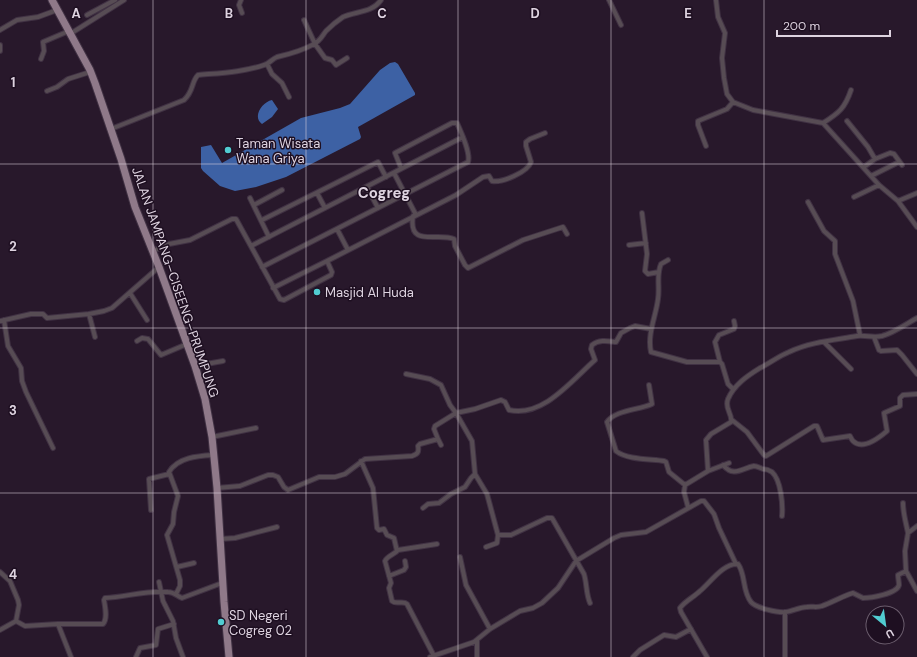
<svg xmlns="http://www.w3.org/2000/svg" width="917" height="657" viewBox="0 0 917 657" font-family="'DM Sans',sans-serif">
	<rect width="100%" height="100%" fill="#28182b"/>
	<path fill="#3d61a4" d="M395,62L398,64L415,93V95L358,127L361,137L360,139L286,177L256,187L235,191L220,186L203,171L201,168V147L211,145L222,163L301,118L340,108L350,104L380,70L390,63Z
		M272,100L278,109L272,117L262,124C252,117 262,102 272,100Z"/>
	<g fill="none" stroke-linecap="round" stroke-linejoin="round">
		<g stroke="#413244" stroke-width="6">
			<path id="minor" d="M241,0L239,5L242,13
				M609,0L621,25
				M716,0L718,17L725,33L722,58L724,78L727,94L733,102L753,110L823,123L879,185L898,201L917,227
				M87,15L115,0
				M304,20L315,44L325,58L332,60L336,65L347,58
				M0,30L17,20L38,17L57,10
				M70,34L124,0
				M0,45V51
				M41,59L44,51L43,42L69,31
				M267,64L272,74L282,83L289,97
				M47,91L57,87L68,79L90,72
				M847,121L868,147L875,159
				M823,123C839,113 845,108 851,90
				M111,129L184,100C194,91 191,82 198,75C220,73 244,72 264,65C269,64 272,59 277,57C290,54 302,51 314,44C320,41 322,36 326,31C331,26 337,21 343,17C356,11 372,13 381,0
				M706,146L698,125V121L727,109L733,102
				M864,167L875,159L890,153L894,154L902,165
				M394,173L416,215
				M871,176L899,162
				M367,187L378,208
				M317,193L325,208
				M854,197L879,185
				M250,198L269,237
				M898,201L917,193
				M808,202L824,231L835,241V254L853,301L860,335
				M254,205L282,190
				M642,213L647,254L645,271L648,274L659,272
				M413,216C408,248 437,232 454,239L455,246L465,265L468,268L523,240L563,227L567,234
				M262,220L378,162L386,177
				M337,229L348,250
				M629,245L646,243
				M251,246L463,137
				M153,251L169,244L190,240L232,219H236L280,299L284,300L331,275L332,272L327,261L456,195L483,177L489,176L492,181C502,183 528,172 531,162L526,146V142L530,139L545,133
				M668,260L661,264C656,275 660,287 658,299C656,316 647,334 651,352L687,362H720L722,364L728,384L733,389
				M262,267L468,162C471,153 461,132 457,123H452L395,153L401,168
				M273,288L327,261
				M130,293L147,320
				M89,314L95,337
				M4,320L8,346L21,368L22,381L26,392L53,448
				M0,321L31,314H43L47,318L89,314L104,311L112,308L159,267
				M874,337L879,350L881,351L897,350L902,355L917,374
				M137,341L142,338L148,339L161,355L187,344
				M824,342L851,369
				M720,362L715,342L719,335L734,329L735,326L734,321
				M195,366L223,361
				M406,374L430,379L441,385L450,405L456,413L472,441L475,474L487,494L498,535H511L547,518H552L584,574C587,584 586,594 590,603
				M649,385L652,404C639,410 615,410 607,422L616,451C627,460 651,459 664,461L666,462L669,472L685,485
				M732,420L747,432L764,455L766,456L814,426H817L823,440L850,436C851,438 852,440 853,441C863,451 880,437 887,431L884,413L900,406V398L903,395L917,394
				M212,437L256,428
				M438,439L434,429L435,426L456,413L475,409L501,400L505,402L509,410C543,418 572,380 595,360L591,349L592,345C599,339 608,341 616,342L621,333L630,328L635,326L651,329
				M361,461L373,488L377,528L379,530L384,529L387,535L394,538L397,551
				M723,465C734,478 742,468 754,466C757,466 760,468 763,469C766,469 769,470 772,472C781,480 783,505 782,516
				M708,471L729,463
				M217,488L240,486L268,475H273L278,477L284,487L288,490L319,477H335L345,474L365,459L412,456C418,454 419,452 418,446L420,444L438,439L441,445
				M903,503C903,513 906,523 908,533
				M688,507L684,492L685,485L708,471L706,440L711,434L731,422C733,414 724,409 728,399C734,385 747,376 760,368C770,363 779,356 789,352C810,342 835,340 857,336C866,335 873,338 882,336C894,333 906,324 917,318
				M423,508L428,504L439,503L451,494L465,487L471,478L475,474
				M151,510L149,479L169,474
				M917,526L908,533L905,551L906,571L917,591
				M220,539L235,538L277,527
				M486,547L497,543L498,535
				M460,557L466,585L490,629
				M177,567L194,563
				M0,572L10,581L18,600L19,605L16,621
				M389,576L404,570L406,567L405,561
				M159,582L163,601L173,621L176,638L183,657
				M176,594L180,586V580L167,535L173,524L174,512L178,496L169,472C178,457 198,456 214,455
				M785,612V657
				M58,624L71,657
				M0,630L16,621L25,626L58,624H103C108,618 105,607 104,600L105,598C126,597 147,590 168,592C174,592 177,596 182,598L222,583
				M434,656L407,604C403,600 396,605 392,601L389,588L391,583L385,561C387,556 395,554 398,550L437,544
				M136,657L140,648L156,645L158,629L174,624
				M430,657L474,642L490,629L520,611L533,608L542,603L558,588L576,561L614,538L621,535L646,532L701,501H704L714,514L719,528L736,564
				M477,657V640
				M633,657L640,650L664,635L676,637L691,629
				M707,657L681,612L680,608C685,601 694,597 700,591C710,583 723,563 738,564C746,575 742,591 751,602C756,608 778,613 786,612C793,611 800,607 807,607C812,606 817,608 822,606C833,602 843,596 853,593L863,598C870,598 897,594 899,585C899,582 898,578 898,575L906,571"/>
		</g>
		<g stroke="#413244" stroke-width="9">
			<path id="primary" d="M52,0L90,70L95,83L121,159L135,207L159,267L195,366L205,399L212,437L217,488L224,602L229,657"/>
		</g>
		<use href="#minor" stroke="#574c54" stroke-width="4"/>
		<use href="#primary" stroke="#8f7989" stroke-width="7"/>
	</g>
	<path fill="none" stroke="#ded3e0" stroke-width="1" stroke-opacity="0.55" d="M153,0V657M306,0V657M458,0V657M611,0V657M764,0V657M0,164H917M0,328H917M0,493H917"/>
	<g fill="#51ccd1" stroke="#1e0f21" stroke-width="1.5">
		<circle cx="228" cy="150" r="4"/>
		<circle cx="317" cy="292" r="4"/>
		<circle cx="221" cy="622" r="4"/>
	</g>
	<g text-anchor="middle" stroke-width="3" stroke-linejoin="round" paint-order="stroke">
		<g font-size="13" fill="#ded3e0" stroke="#1e0f21" text-anchor="start">
			<text x="236" y="148">Taman Wisata<tspan x="236" dy="15">Wana Griya</tspan></text>
			<text x="325" y="297">Masjid Al Huda</text>
			<text x="229" y="620">SD Negeri<tspan x="229" dy="15">Cogreg 02</tspan></text>
		</g>
		<g font-size="13" fill="#ded3e0" stroke="#1e0f21">
			<text transform="translate(176 282) rotate(71)" y="5">JALAN JAMPANG–CISEENG–PRUMPUNG</text>
		</g>
		<g font-size="15" font-weight="bold" fill="#ded3e0" stroke="#1e0f21">
			<text x="384" y="198">Cogreg</text>
		</g>
	</g>
	<g font-size="13" text-anchor="middle" font-weight="bold" fill="#ded3e0" stroke="#1e0f21" stroke-width="3" stroke-linejoin="round" paint-order="stroke">
		<text x="76" y="18">A</text>
		<text x="229" y="18">B</text>
		<text x="382" y="18">C</text>
		<text x="535" y="18">D</text>
		<text x="688" y="18">E</text>
		<text x="13" y="87">1</text>
		<text x="13" y="251">2</text>
		<text x="13" y="415">3</text>
		<text x="13" y="579">4</text>
	</g>
	<g transform="translate(885 625) rotate(151)"><circle r="19" fill="#1e0f21" stroke="#6b5d6d"/>
	<path d="M0-3L7 15L0 10L-7 15Z" fill="#51ccd1"/>
	<text y="-6" font-size="11" font-weight="bold" text-anchor="middle" fill="#ded3e0">U</text>
	</g>
	<path d="M777 30v6h113v-6" fill="none" stroke="#ded3e0" stroke-width="2"/>
	<text x="783" y="30" font-size="12" fill="#ded3e0" stroke="#1e0f21" stroke-width="3" paint-order="stroke">200 m</text>
</svg>
